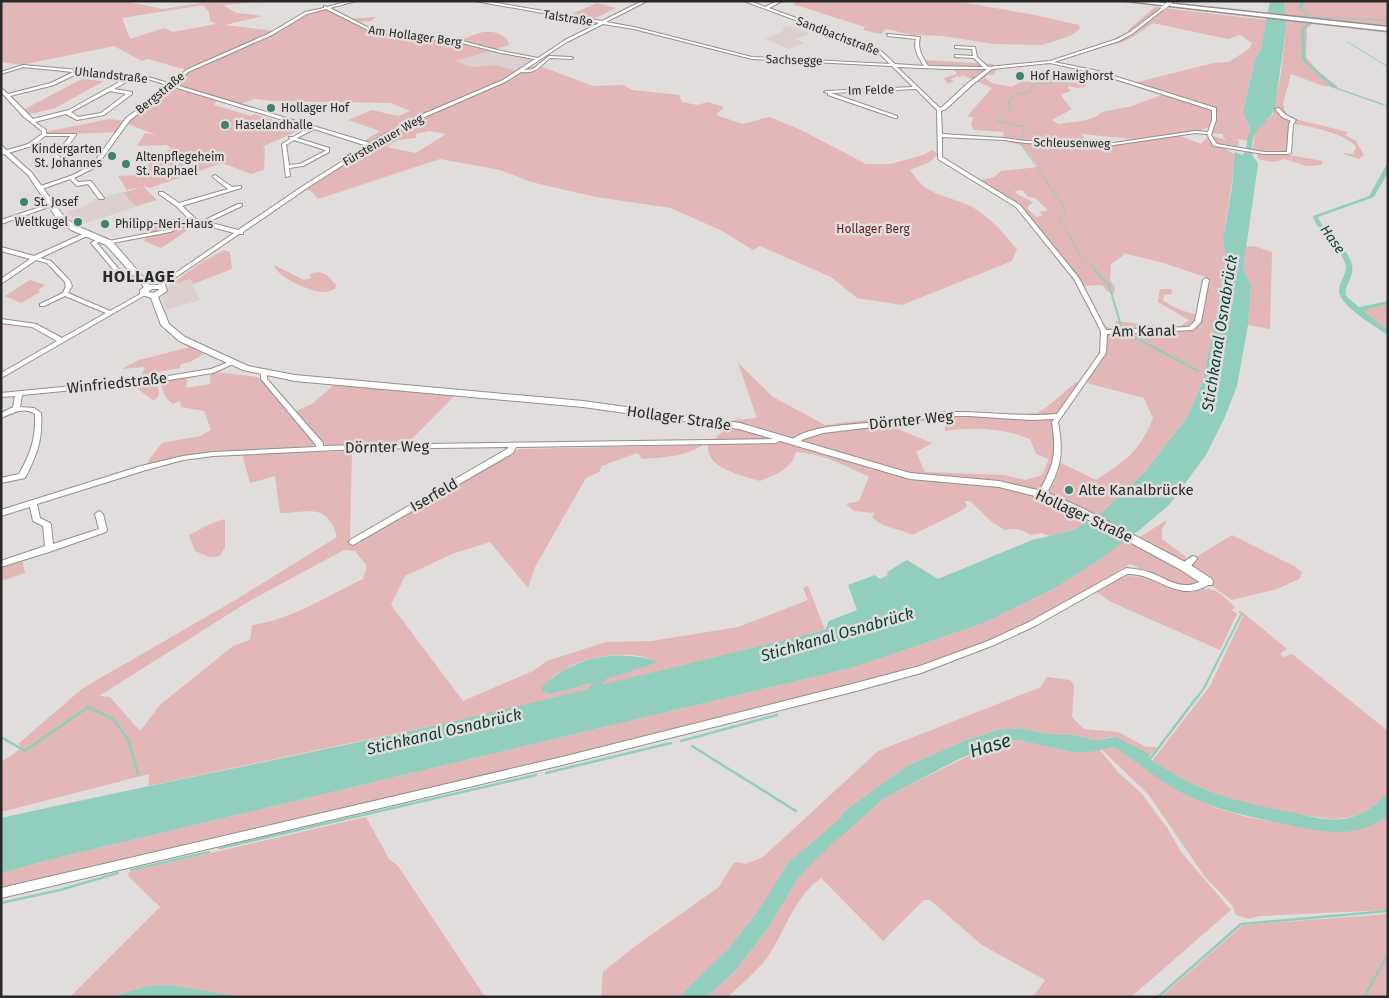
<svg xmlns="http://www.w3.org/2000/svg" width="1389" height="998" viewBox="0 0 1389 998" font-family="'Fira Sans',sans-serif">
	<rect width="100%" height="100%" fill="#e1dddd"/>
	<path fill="#dccfd0" d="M788,26L811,34L796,39L804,43L789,49L765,39L784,31L781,28Z
		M491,50L539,59L520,71L496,65L471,67L455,61Z
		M127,191L142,205L86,223L81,218L74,220L66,212L83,207L97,199Z
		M190,279L200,300L166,310L162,297L169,286Z"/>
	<path fill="#e3b6b7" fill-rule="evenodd" d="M1,1H123L163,9L201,3L197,1H277L222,5L237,13L262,16L225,25L276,31L310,11L325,7L346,19L376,17L371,21L351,22C367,32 435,42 454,41C467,40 478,30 492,32C499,33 508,37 509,45L456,61L471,67L496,65L518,71L477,92L410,120L370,143L364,141L380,131L348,120L372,110L398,116L410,111L391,103L274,101L254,99L240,104L176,85L190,71L148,59L142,61L114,46L21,65L1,62ZM203,5L209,12L210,21L216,24L173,32L164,28L130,39L122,18Z
		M798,1H956L1035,15L1079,25L1080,29L1070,36L1042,45L993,44L944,36L913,35L886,29L881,34L863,30L865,27L793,4Z
		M1284,1H1301L1300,7L1309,18V23L1312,24L1307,28L1306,57L1318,71L1338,87L1323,86L1291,74L1283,104L1287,117L1348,132L1345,135L1356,141L1364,155L1359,159L1341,153L1353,154L1356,147C1348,134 1309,126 1294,124L1289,155L1323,161L1321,165L1306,166L1285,159L1273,162L1258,159L1257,152L1252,151L1256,129L1273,115L1281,73L1286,28Z
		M1305,1H1388V26L1312,19L1302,8Z
		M597,3L616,8L590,21L564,17Z
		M1155,7L1267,20L1261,49L1256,56L1243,112L1250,128L1248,141L1237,139L1239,142L1237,148L1221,146V147L1236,155L1224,233L1226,257L1216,319L1202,383L1188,416L1145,472L1101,513L1074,530L1049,536L1042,533L1031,535C1022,530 1015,527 1005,530L992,522L970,501H965L967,506L963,510L912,535C897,527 884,529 872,517L875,513L854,511L846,504L859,501L869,477C846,466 822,453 796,452C791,470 776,474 760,481C742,475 706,469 708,445L735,420L757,418L738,363L773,397L825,425L873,419L932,443L916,452L925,472L1004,475L1025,480L1042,475L1049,459L1036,454L1030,439C1002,428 975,427 945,431V418L914,423L913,419L938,414L1030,417L1047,407L1076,382L1081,385L1055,422L1059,462L1096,480C1126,460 1139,453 1153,418L1144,398L1083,382L1103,353L1101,325L1113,329L1116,321L1169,327H1180L1189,320L1158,302L1160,289H1171L1172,294L1164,295L1163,300C1174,308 1183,312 1197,314L1208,278L1164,263L1123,253L1124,255L1111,264L1110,280L1115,287L1114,293L1108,292L1102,285L1081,286L1018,206L964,174L982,180L994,177L1001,171L1038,167L1022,145L1010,143L1004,139L1003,132L974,130L971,125L973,117H968L969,114L992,88L962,75L960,78L958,76L950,79L954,81L948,84L944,78L957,74L954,70L927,67L922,60L992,64L996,67L995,74L987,75L985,78L992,83L1011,87L1021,82L1059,78L1061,74L1075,78L1074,81L1086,84L1085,87L1077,88L1068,86V89L1071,91L1062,94V97L1072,109L1052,120L1059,124L1081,121L1094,118L1102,112L1132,106L1161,95L1092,73L1093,71L1134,83L1214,63L1229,62L1250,48L1252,43L1240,35L1228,39L1153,23C1140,33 1122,46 1105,45L1131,33L1127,31ZM1210,126L1209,133L1223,134V137L1227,140L1209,135L1201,144L1180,136L1198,132ZM1081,134L1132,139L1136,141L1089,145ZM1022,190L1028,197L1035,198L1048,210L1039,212L1043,215L1036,217L1027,208L1033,202L1015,193V191Z
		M537,65L593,86L624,85L632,90L679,95L682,102L697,105L708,102L724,107L716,115L743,124L769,117L799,129L866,164H891L923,155L932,150L938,154L930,162L910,170C928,197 941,193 968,205C989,215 1002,232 1017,249L1012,261L902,305L857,298L831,277L760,246L753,250L722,231L671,208L596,197L531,182L500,170L440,159L318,199L312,192L306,189L402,129L522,71L530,70L528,68ZM429,131L446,134L416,153L387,147L398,140L416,138V134Z
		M82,79L104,81L55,108L27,115L23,110Z
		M171,88L217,100L214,105L251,116L254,114L302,129L262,147L265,148L264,170L251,174L222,163L150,188L143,186L157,200L136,206L123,193L141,187L127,190L118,176L137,175L144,171L154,156L172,149L167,145L137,146L145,133L156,135L128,124L132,118Z
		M109,119L126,121L119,132L44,135L45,132Z
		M185,218H191L196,224C185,232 174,240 161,248L144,241L149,233L155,228L153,223L162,222L165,225L176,223Z
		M1254,246L1272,252L1270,329L1248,325L1251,285L1243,269L1246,247Z
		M224,250L230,252L232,269L193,284L190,279L169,286L199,264Z
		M274,265L304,280L311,278L310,274C323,269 328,276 336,285L335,289C332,290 327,292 324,292C313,293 276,277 274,265Z
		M30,280L45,285L38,290L40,292L21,303L5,296Z
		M1388,304V330L1363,311Z
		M190,347L204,354L190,362L181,364L180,368L142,375L145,367L121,369L139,360Z
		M215,372L258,377L315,444L313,446L199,454L149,464L148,461L162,443L200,436L211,430L204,411L181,407L180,401L173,404L166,398L159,381L183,378L187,379L186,388L210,384L211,373Z
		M150,382L155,383C160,391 161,394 154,401L131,384Z
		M335,384L455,395L406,445L327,447L296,411L312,404Z
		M703,445C684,457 665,457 643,459L637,453L602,466L599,472L586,478L535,567L528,588L490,542L452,554L405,576L391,605L463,701L533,671L547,661L606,642L652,641L738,627L808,600L803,588L808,586L825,630L599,686L605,679L657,663C638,650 604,655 583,661C572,664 561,672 551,678V694L601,681L590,689L506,710L148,786L149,774L1,812V758L3,761L22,748L18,744L83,688L232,602L337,537C327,502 309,513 280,513L275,476L250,483L242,454L352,451L350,538L355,543L519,449ZM344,550L355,551L367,566L363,579C329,595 291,620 252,625L250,640L233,646L161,704L140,731L110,697L99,696L251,600Z
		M225,519V547L220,556L209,557L195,551L189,535C201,529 212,522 225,519Z
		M1167,520L1162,529V539L1185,556V561L1138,538Z
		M1232,535L1294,566L1302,572L1299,579L1277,589L1232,600L1185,567L1193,559Z
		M1127,539L1198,579L1197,585L1179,586L1130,564L1036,620L985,643L945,658L859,683L688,727L111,862L9,888L1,892V873L56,858L851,668L984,623L1053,589Z
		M22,559L25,573L1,581V567Z
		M1125,576C1147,575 1162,587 1182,591C1193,593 1203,586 1213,590C1221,593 1229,601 1235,607L1232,610L1237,614L1220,650L1111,602L1097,592Z
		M1241,611L1287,649L1280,654L1284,657L1292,654L1388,731V791C1373,810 1356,819 1332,819C1266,811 1207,798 1152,761L1210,686L1243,616L1238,612Z
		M1047,677L1070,680L1074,685L1072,717L1084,729L1118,732L1146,747H1157L1149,757L1148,753L1112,737L1096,740L1074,735L1048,734L1020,728L997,730L964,741L907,766L843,812V817L789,862L758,913L729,948L679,997H601L603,972L634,947L719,887L732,865L736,862L746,864L763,857L878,751L1041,687Z
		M1019,740L1071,752L1099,749L1118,772L1141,793L1168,829L1181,852L1231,910L1131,997H1033L1045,980L982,945L930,900H924L883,941L821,878C794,897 785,932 767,958C756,972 741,984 728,997H707L736,970L769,927L798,878L817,857L883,798L989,746Z
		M1114,747L1174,788L1216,808L1247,817L1311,829L1381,820L1388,816V910L1260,916L1249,919L1236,915L1232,905L1205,877L1148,794L1101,749Z
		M366,817L389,859L398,866L485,997H245L170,985L148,986L109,997H70L160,907L128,876L129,872Z
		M1388,914V997H1161L1243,925Z"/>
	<path fill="#92cebe" d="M1270,1H1284L1286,28L1275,107C1269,126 1251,124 1252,151C1252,158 1257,159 1258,165L1243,269L1251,285L1248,325L1237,386L1224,419L1206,455L1169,505L1142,528L1103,557L1053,589L984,623L851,668L56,858L1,873V818C197,774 395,738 589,689L591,684L600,681L551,694L542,691V687C567,663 598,653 631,656C639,657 651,658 657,663L606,679L601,685L825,630L829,621L857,610L848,585L875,575L880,579L888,575L887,572L907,560L938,579L1032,540L1074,530L1101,513L1145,472L1188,416L1202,383L1216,319L1226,257L1223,240L1232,187L1235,152L1242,155L1245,152L1250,128L1243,112L1256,56L1261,49Z
		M1301,1H1305L1302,8L1312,19V23L1304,30L1306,61L1338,88L1381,103L1388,107L1331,87L1302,60L1301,29L1309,22V18L1299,7Z
		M1388,162V172L1374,197L1318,217C1325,236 1346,243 1352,265C1355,276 1344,284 1346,296L1359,307L1388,301V304L1363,311L1388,330V335C1376,327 1340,306 1339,291C1339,281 1347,275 1346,265L1337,245L1316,224L1313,216L1369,196Z
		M1020,728L1048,734L1074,735L1096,740L1116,737L1148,753L1150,759C1199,793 1238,802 1295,813C1311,817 1331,822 1348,818C1365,814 1377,805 1388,791V816C1373,827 1353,833 1334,832C1319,832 1304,828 1289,825C1249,817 1209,809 1173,788C1153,776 1134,760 1114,747L1089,752H1071L1019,740L1002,742L959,759L884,798L818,857L798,878L769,927L736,970L707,997H679L729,948L757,913L789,862L842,817L843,812L907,766L964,741L997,730Z
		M170,985L245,997H109L148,986Z"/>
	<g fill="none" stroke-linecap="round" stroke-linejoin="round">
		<path stroke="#92cebe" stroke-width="1" d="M1310,17L1388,20
			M1375,21L1382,27
			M1348,42L1388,67
			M1021,141L1025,127L996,121L1012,106L1008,101L1016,95L1031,91V86L1039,83L1069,82
			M1020,143L1064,207L1065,212L1060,215V219L1078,252L1096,271"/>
		<path stroke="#92cebe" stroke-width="2" d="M1094,269L1109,285L1122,329
			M1127,333L1198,371
			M1196,699L1204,688L1241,615"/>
		<path stroke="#92cebe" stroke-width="2.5" d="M1,737L25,751L88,707L113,719L128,739L138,774
			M681,741L777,715
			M692,746L796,811
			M1150,759L1197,697
			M546,773L671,743
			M220,848L536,775
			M131,870L209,852
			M1,903L60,890L118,873
			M1158,997L1241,924L1388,911
			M1364,997L1388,954"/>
		<g stroke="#938f8f" stroke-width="2">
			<path id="minor" d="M349,1H356L330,8L371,29L462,41L501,51L538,58L565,40L599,23L475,1H485L602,21L642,1H647L606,22L634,27L752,57L890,64L876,50L744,1H750L765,7L777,1H782L769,8L878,48L895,64L924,66C918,57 913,49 916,39L888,36L887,34L920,37C917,48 922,57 928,66L983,67L974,58L955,57V55H956L973,56L972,49L955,48V46H956L975,47L977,57L988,67L1050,61L1117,39L1130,32L1163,7L1164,9L1132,34L1119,41L1054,62L1098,71L1216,108V120L1211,135L1217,144L1264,152H1287L1289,124L1291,121L1282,117L1275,109L1279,108L1286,115L1296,120L1293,124L1291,153L1289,154H1264L1215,146L1213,145L1207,134L1195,133L1107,146L1026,143L1004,140L942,137V157L1020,205L1079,278L1106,330L1189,327L1195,321L1203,280L1206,278L1209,280L1201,322L1193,330L1107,334L1106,353L1058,422C1064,455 1061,467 1045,496L1042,497L1038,494C1054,464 1057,456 1052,422L1054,419L1030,420L969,416H939L889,425L823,433L804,439L795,444H791L789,442C809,423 862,425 889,421C911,418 932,412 954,412C988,412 1022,417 1057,414L1100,353L1101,332L1098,325L1074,279L1016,207L938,159L937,110L916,89L831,93L897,116V118H895L828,95V93L824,92L826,91L913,87L892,66L752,59L634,29L603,24L567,42L524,70L533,69L549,56L571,57L573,58L572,59L550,58C539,67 536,74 521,72L505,82L427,116L387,137L310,186L243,232V234H239L160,288L157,286L158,285L234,233L194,222L170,232L107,244V242L109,241L166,230L190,220L176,206L159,194V192H163L179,203L228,189L213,177V176L215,175L232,187L241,186V188L182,206L196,219L203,221L238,204H242V206L208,222L238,230L306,184L367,146L314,129L297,138L329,148V152L303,166L289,168L290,176L286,177L282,144L290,139L289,137H293L309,128L174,87L130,120L96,167L74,178L78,182L91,181L104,198L103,199H99L88,184L77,186L70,179L42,189H38V187L73,175L92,165L126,118L170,86L148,79L133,78L114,89L132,92V94L104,115L77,120L66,114L35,122L46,130V134H76V135L67,147L55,153L67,163H71V165H64L50,153L63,145L70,136H45L32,146L1,155V152L28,144L42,134V131L24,117L1,92V88L8,94L51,83L73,72L23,67L1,74V72L23,65L133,75L148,77L172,84L186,70L270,33L305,12L324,8V6L327,7ZM326,9L370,31L462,43L501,53L535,59L503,80L423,114L383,135L370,143L176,85L188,72L272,35L307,14ZM1050,63L1096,73L1212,110V120L1208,132L1195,131L1107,144L1026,141L1004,138L942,134L941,111L946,109L972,85L992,69ZM897,67L947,69H987L968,83L942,107L940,108ZM78,73L128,77L69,110L33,119L10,96L54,85ZM110,91L126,94L101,113L78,117L71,112ZM294,140L325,150V151L300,164L289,165L286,145Z
				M49,204L54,205L1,224V220Z
				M87,232L89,233V235L40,258L51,261L70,281L72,286L68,293L110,311L142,293H146L147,294L1,378V373L57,341L32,327L1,323V319L36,324L62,338L106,313L65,296L44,306H40V304L63,293L66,286L65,282L47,263L36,260L1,284V279L30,259L1,251V247L34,256Z
				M101,237L104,239L97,243L122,273L137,271L139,272V274L119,276L91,243Z
				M231,361L233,362L234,363L233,364L213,373L156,382L22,395L20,407L34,408L41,413C43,439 37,455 25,478L1,483V478L19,474C31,453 36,438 35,414C23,406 12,414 1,418V413L13,407L15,396L1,397V393L156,378L211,369Z
				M264,371L267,373V379L323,443V446L358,445L774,439L780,436L784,438L776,443L516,447L513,453L353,545L350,544L349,542L350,540L507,449L509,447L358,449L213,456L183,460L146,470L37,504L40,518L50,523L51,525L53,544L99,529L95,514L99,511L103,514L107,530L106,532L52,551L1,567V561L45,546L43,526L33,521L30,507L1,516V510L141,466L183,456L213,452L316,447V445L261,379V373Z
				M1193,556L1196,557L1197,559L1188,569H1182L1181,567C1183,563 1188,558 1193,556Z
				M1126,568C1136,569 1145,570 1154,574C1163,578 1173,584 1184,585C1194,586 1202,579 1211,580L1212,582C1209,585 1206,586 1202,588C1182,597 1165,584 1146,577C1140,575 1134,574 1127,574L1035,626L994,645L921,673L856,691L562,765L1,898V888L562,757L856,683L920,666L988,641L1029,622Z"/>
		</g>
		<g stroke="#938f8f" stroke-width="2">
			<path id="major" d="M1,145L32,173L65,218L77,226L112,241L150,285H165L167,291L158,297L169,324L185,337L248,366L295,375L583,401L740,423L910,473L999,481L1046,492L1082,508L1189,564L1212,579L1213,582L1212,585H1204L1181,570L1074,512L1039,497L999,487L910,479L739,429L583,407L295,381L243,370L179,341L161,325L151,298L140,294V290L144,287L106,245L71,230L59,222L28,175L1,151ZM152,289H159V290L153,293L148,292Z"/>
		</g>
		<g stroke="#938f8f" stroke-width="3">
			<path id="highway" d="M1127,1H1147L1388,27V31Z"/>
		</g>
		<use href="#minor" fill="#fff" fill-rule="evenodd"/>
		<use href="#major" fill="#fff" fill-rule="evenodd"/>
		<use href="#highway" fill="#fff" fill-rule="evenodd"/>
		<g stroke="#938f8f" stroke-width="5" stroke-linecap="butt">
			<path id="minor-bridge" d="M1163,8L1170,2"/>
		</g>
		<use href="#minor-bridge" stroke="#fff" stroke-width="4"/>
	</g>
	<g fill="#408272" stroke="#e1dddd" stroke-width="2">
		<circle cx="1020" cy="76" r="5"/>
		<circle cx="271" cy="108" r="5"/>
		<circle cx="225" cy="125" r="5"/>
		<circle cx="112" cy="156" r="5"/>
		<circle cx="126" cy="164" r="5"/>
		<circle cx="24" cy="202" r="5"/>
		<circle cx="78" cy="222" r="5"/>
		<circle cx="105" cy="224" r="5"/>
		<circle cx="1069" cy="490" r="5"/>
	</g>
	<g text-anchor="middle" stroke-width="5" stroke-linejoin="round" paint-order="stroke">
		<g font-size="12" fill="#2a2929" stroke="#e1dddd">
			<text transform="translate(568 18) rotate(9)" y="4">Talstraße</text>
			<text transform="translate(415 36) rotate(8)" y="4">Am Hollager Berg</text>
			<text transform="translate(838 36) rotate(21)" y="4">Sandbachstraße</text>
			<text transform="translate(794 60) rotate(2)" y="4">Sachsegge</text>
			<text transform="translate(111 75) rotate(6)" y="4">Uhlandstraße</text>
			<text transform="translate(871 90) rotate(-2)" y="4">Im Felde</text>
			<text transform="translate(160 93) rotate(-39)" y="4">Bergstraße</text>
			<text transform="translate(383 140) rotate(-30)" y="4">Fürstenauer Weg</text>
			<text transform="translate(1072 143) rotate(1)" y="4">Schleusenweg</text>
		</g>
		<g font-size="12" fill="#2a2929" stroke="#e1dddd" text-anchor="start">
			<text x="1030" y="80">Hof Hawighorst</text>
			<text x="281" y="112">Hollager Hof</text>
			<text x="235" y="129">Haselandhalle</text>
			<text x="102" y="153" text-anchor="end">Kindergarten<tspan x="102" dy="14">St. Johannes</tspan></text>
			<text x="136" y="161">Altenpflegeheim<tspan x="136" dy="14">St. Raphael</tspan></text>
			<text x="34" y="206">St. Josef</text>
			<text x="68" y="226" text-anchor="end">Weltkugel</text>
			<text x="115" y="228">Philipp-Neri-Haus</text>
		</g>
		<g font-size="12" fill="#611f28" stroke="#e1dddd">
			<text x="873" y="233">Hollager Berg</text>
		</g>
		<g font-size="14" font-style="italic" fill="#083f34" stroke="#e1dddd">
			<text transform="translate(1333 239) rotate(54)" y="5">Hase</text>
		</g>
		<g font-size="15" fill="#2a2929" stroke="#e1dddd">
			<text transform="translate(1144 331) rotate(-1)" y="5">Am Kanal</text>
			<text transform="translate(117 383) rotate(-6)" y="5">Winfriedstraße</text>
			<text transform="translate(679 418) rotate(8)" y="5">Hollager Straße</text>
			<text transform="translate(911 420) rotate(-6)" y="5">Dörnter Weg</text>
			<text transform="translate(387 447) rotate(-1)" y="5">Dörnter Weg</text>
			<text transform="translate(434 495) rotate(-30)" y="5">Iserfeld</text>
			<text transform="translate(1084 516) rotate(25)" y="5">Hollager Straße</text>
		</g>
		<g font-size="15" fill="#2a2929" stroke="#e1dddd" text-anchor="start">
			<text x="1079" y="495">Alte Kanalbrücke</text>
		</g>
		<g font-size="16" font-weight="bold" letter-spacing="1" fill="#2a2929" stroke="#e1dddd">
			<text x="139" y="282">HOLLAGE</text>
		</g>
		<g font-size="16" font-style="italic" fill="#083f34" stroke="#e1dddd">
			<text transform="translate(1219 333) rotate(-81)" y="6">Stichkanal Osnabrück</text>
			<text transform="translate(837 634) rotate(-16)" y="6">Stichkanal Osnabrück</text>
			<text transform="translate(444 731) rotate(-13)" y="6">Stichkanal Osnabrück</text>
		</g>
		<g font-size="19" font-style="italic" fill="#083f34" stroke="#e1dddd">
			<text transform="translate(990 745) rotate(-17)" y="7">Hase</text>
		</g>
	</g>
	<rect width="1389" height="998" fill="none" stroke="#2a2929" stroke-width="5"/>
</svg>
